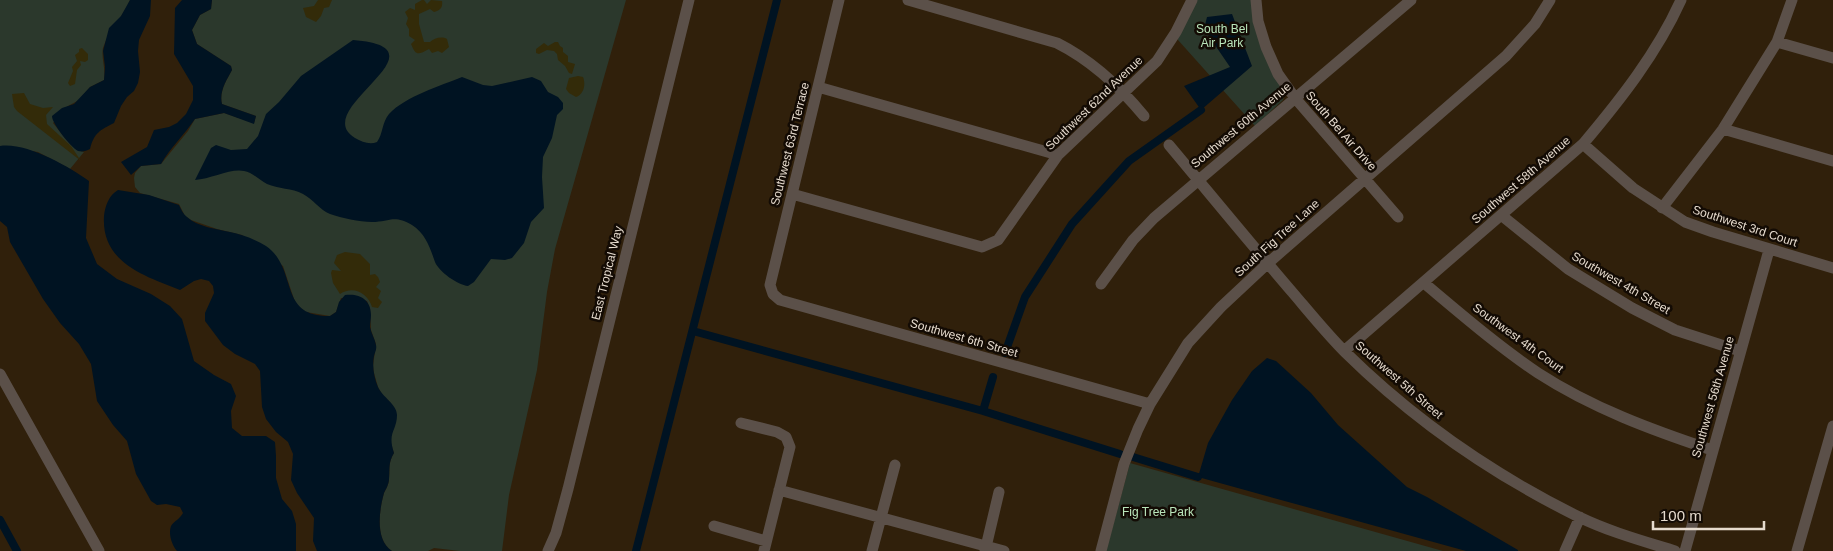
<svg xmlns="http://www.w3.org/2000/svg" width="1833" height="551" viewBox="0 0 1833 551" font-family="Helvetica,sans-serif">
	<rect width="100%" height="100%" fill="#30200b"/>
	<path fill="#2b382c" d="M0,0H130C123,17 109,30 103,48C101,58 106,69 104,80L90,87L79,100L68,106L53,123C62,133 70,149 84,152L70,169L38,152L0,146Z
		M212,0H626L555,249L547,292L537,370L509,495L502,551H460L434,548L428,551H392C375,540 379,511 384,493C386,489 389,484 389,479C390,468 388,463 394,453L391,444V432L395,423L389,401L383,396L378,387L374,373L373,366L376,344L371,330L370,309L367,301L341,298L336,312L330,316L306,312L299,307L295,302L283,266L242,235L217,229L191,220L185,216L179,204L140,193L135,187L134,178L135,173L141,166L161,164L188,131L195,119L224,113L254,123L256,116L222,104C219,92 226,81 232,70L231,66L197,44L192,30L200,15L211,9Z
		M1195,0H1251L1285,93L1283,100L1255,126L1178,40L1177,36Z
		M1130,463L1443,551H1106Z"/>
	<path fill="#332b09" d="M318,0H332L329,7L324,8L321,16L316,22L306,17L303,8L314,6Z
		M422,0H424L427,4L431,0L442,1C443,8 440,10 434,12L430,9L419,14V24L424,42H430C434,38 442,36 447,39L449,47L442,53L438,51L432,53L429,49C418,55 416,56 411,44L415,40L409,36V29L406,24L408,18L405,12L410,8L415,10V4Z
		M555,42H558L560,46L563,48V52L568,56V62L575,64L572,74L569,73L565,66L558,60L557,54L554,51L547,50L539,54L536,53V49L544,43L548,46Z
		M82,48L88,54V60L85,62L80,61L81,65L77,70L75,84L70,86L68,83L73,71L72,67L77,61L75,55L79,52V49Z
		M578,76L583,77C586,84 584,94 576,97L569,93L566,89L569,78Z
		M24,93L30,104L43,108L53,107L46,115L47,124L71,146L81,161L17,111L14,107L12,94Z
		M345,252L360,254L370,264V275L375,274L378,277L380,282L376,287L381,291L378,298L382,302L378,308L372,307C368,293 353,285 340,294L333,283L331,273L332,270L341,271L334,263L337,255Z"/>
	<path fill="#001322" d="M130,0H151L150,16L139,40L138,51L140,72L138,83L134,91L127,97L121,106L114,123C100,130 94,133 90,149C86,151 83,152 78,151C71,147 52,124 52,116L62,108L74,104L90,87L104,80L105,67L103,51L109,28L121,16Z
		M182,0H212L211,9L200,15L192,30L197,44L231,66L232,70C226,81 219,92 222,104L256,116L254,124L224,113L195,119C184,135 171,147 161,164L141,166L131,175L121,162L147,147L154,130L169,127L177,123L186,114L193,100V86L174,54L175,8Z
		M1232,14L1252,66L1201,110L1184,86L1230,67L1204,29L1207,17Z
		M353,40C454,48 307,109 355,138C362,142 370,145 377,142C383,134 382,122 389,114C406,96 440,86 462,77L483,85L492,86L532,77L541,81L548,92L558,97L563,103V109L557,115L552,138L543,157L542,177L544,208L531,222L524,243L512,258L505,260L491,259L474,282L468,286C458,285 439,272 435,262C430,248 426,234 412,225C394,214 389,222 372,222C359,222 342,218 330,214C320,210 313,199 303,194C292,188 278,189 267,184C259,180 252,172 244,171C231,168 211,179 195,180L211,148L216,145L231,150L247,149L258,136L266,114L279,102L301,76Z
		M0,146C26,142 68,166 89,181L86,238L97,264L117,279L151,294L170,306L182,319L194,361L214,375L231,384L236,396L231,411L232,428L242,436H266L275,442L276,456V478L282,499L292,511L296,524V551H177C172,545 168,534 171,526C174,521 180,519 183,513L180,507L166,504L157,505L151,501L136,474L127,441L113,425L97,401L91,364L79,344L60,323L43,299L10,242L7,227L0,221Z
		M118,190L149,195L179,205C181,209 183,214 187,217C198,227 217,229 230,232C242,234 256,240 266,246C299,269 277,317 330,316L336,312L339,302L345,295C359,293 371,299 371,315C371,319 370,323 370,327C371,333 375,339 376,345C377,349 375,352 374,356C372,366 374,378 378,387C382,397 397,404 397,415C397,431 387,432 394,453C388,463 390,468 389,479C389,484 386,489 384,493C379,511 375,540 392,551H317L313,541L314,518L297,493L291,480L293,454L288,442L276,432L266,419L262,407L260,371L255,364L235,354L223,345L205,321V313L214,293L213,286L209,281L201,279L194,281L180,290C145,276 101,263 104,216C105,206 109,195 118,190Z
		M1267,358L1276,361L1311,393L1338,425L1407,487L1427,497L1518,550V551H1466L1198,477L1208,443L1232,400L1252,371Z"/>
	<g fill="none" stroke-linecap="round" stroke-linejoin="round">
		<path stroke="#001322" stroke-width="8" d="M693,331L983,411L1120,454
			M1005,353L1025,297L1072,224L1129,161L1201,110
			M983,411L993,377
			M1133,457L1198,477
			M0,520L17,551
			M636,551L777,0"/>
		<path stroke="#5b5049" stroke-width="11" d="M839,0L770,285L773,294L780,300L1150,404
			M908,0L1057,43C1091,60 1120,87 1144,116
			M1256,0L1258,21L1266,47L1278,74L1295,98L1398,217
			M1777,42L1833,58
			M818,87L1058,155
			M1723,129L1833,161
			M1583,144L1633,188L1685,222L1713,232L1833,268
			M1169,145C1210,194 1251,244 1293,293C1310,313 1327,334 1345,352C1413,419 1494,475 1579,517C1610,532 1643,541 1675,551
			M792,194L982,247L998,240L1058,155L1157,61L1176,32L1192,0
			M1662,208L1723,129L1777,42L1792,0
			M1501,215L1568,269L1632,308L1675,330L1740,351
			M1424,283C1461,314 1498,346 1538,373C1592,408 1652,430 1712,450
			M1101,284L1133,240L1154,218L1411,0
			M1344,351L1583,144C1621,99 1657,53 1681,0
			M0,374L99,551
			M741,423L777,432L786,437L790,447L764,551
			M779,490L1004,551
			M714,526L766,541
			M548,551L556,533L568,489L689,0
			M872,551L895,465
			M985,551L999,492
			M1101,551L1124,464L1138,429L1150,404L1188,343L1221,307L1267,264L1506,56L1535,24L1550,0
			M1565,551L1580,517
			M1685,551L1769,250
			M1797,551L1833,426"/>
	</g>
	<g text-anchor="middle" stroke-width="5" stroke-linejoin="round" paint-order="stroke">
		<g font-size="12" fill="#bae6bb" stroke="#130b04">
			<text x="1222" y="33">South Bel<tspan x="1222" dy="14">Air Park</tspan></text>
			<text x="1158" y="516">Fig Tree Park</text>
		</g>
		<g font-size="12" fill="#e6dbce" stroke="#130b04">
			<text transform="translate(1094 103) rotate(-44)" y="4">Southwest 62nd Avenue</text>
			<text transform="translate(1241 125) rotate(-40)" y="4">Southwest 60th Avenue</text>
			<text transform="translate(1341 131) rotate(49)" y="4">South Bel Air Drive</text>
			<text transform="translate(790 144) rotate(-76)" y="4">Southwest 63rd Terrace</text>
			<text transform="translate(1521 180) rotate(-41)" y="4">Southwest 58th Avenue</text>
			<text transform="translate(1745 226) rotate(18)" y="4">Southwest 3rd Court</text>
			<text transform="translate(1277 238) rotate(-42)" y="4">South Fig Tree Lane</text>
			<text transform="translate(607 273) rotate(-76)" y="4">East Tropical Way</text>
			<text transform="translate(1621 283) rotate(30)" y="4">Southwest 4th Street</text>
			<text transform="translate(964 338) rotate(16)" y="4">Southwest 6th Street</text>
			<text transform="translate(1518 338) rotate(36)" y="4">Southwest 4th Court</text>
			<text transform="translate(1399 380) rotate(41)" y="4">Southwest 5th Street</text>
			<text transform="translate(1713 397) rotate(-74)" y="4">Southwest 56th Avenue</text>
		</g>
	</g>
	<path d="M1653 521v8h111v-8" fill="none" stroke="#e6dbce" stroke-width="2.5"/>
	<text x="1660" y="521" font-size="15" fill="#e6dbce" stroke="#130b04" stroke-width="4" paint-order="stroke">100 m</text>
</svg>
